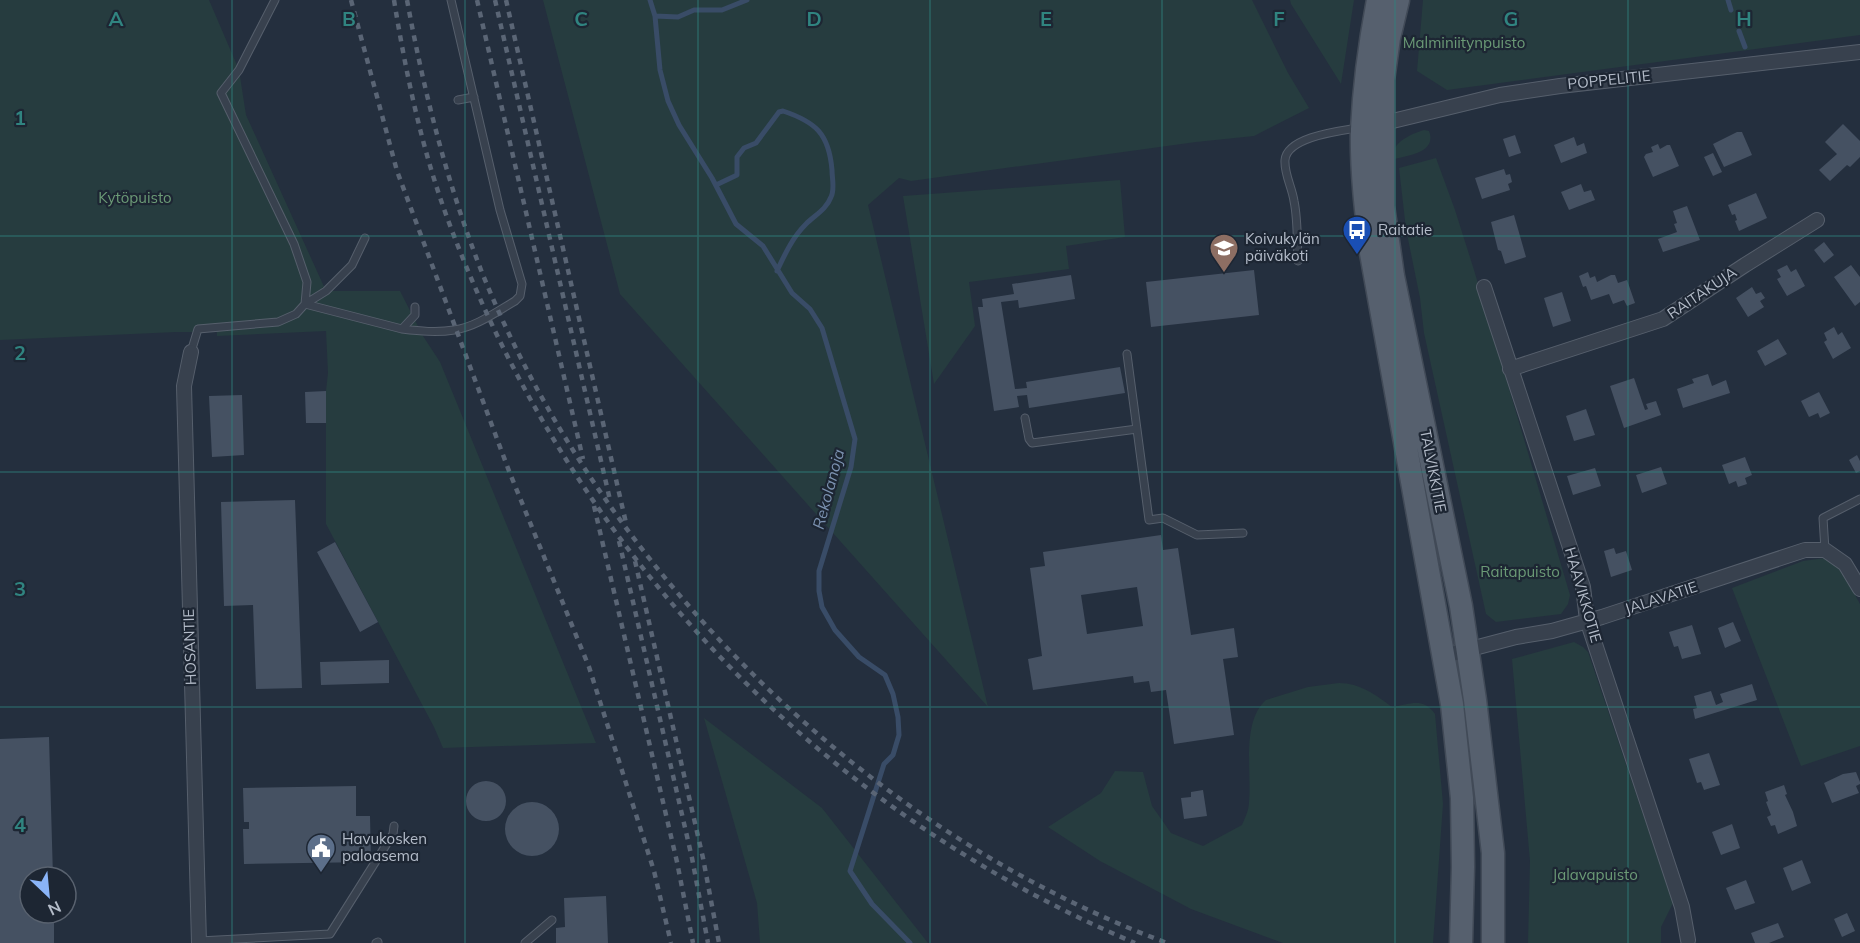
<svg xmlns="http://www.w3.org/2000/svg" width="1860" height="943" viewBox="0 0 1860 943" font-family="Mulish,sans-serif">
	<rect width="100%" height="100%" fill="#242f3e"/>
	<path fill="#263c3f" d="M0,0H209L239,70L246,115L326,291H400L423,336L440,362L596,743L443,748L434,727L326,524V391L328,373L326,331L217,336V332H176L0,340Z
		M543,0H1252L1288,73L1309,108L1254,136L1196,142L911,181L899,178L868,205L988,707L620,294Z
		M1290,0H1354L1341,84L1291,4Z
		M1423,0H1860V35L1447,90L1417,71Z
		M1424,130L1429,131C1437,152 1410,155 1395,159L1392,158C1392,142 1411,134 1424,130Z
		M1436,158L1455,210L1474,270L1570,595L1568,604L1561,614L1496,622L1486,614L1424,333L1420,298L1406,229L1399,168Z
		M1120,180L1125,237L1066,246L1069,269L969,282L975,326L934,384L903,196Z
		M1825,558L1842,571L1860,604V746L1801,766L1732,588L1803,561Z
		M1574,642L1583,647L1588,652L1673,903L1661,927V943H1528L1530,861L1512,659Z
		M1339,683C1360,683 1376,695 1392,707C1411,704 1423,697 1435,714L1443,804L1433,943H1283L1191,909L1100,861L1048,827L1101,793L1115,771L1143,772L1152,806L1171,833L1203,846L1242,825C1245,818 1249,810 1249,802C1252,773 1241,722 1266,700L1308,687Z
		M704,718L822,808L928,943H760L757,903Z"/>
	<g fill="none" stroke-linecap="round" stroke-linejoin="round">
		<path stroke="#394c67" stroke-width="5" d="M650,0L655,16L660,70L668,101L679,125L712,178L736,224L763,246L792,293L810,309L822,328L855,439L851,467L819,571V591L822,607L835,630L859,657L885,675L893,694L898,717L899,735L893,755L884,764L850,871L872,904L910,943
			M1728,0L1731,10
			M655,16L678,17L694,10H722L747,0
			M1739,31L1745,47
			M716,185L737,175V157L744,148L756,143L779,112L783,111C816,122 829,134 832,170C832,179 835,189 831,197C826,210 815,215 806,224C792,238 785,254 777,271"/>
	</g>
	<path fill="#455162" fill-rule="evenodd" d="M1843,124L1860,141V157L1850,167L1847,165L1830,181L1819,170L1837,154L1825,142Z
		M1737,132H1742L1752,155L1724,167L1713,144Z
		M1515,135L1521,153L1509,157L1503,139Z
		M1574,137L1577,146L1584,143L1587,153L1561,163L1554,145Z
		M1658,144L1660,149L1667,145H1670L1679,166L1653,177L1644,157L1646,154L1653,152L1651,147Z
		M1713,153L1722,172L1713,176L1704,157Z
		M1504,169L1506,175L1510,174L1512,182L1508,184L1510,190L1482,199L1475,178Z
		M1581,184L1584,192L1591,190L1595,200L1569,210L1561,192Z
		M1756,193L1767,218L1739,231L1735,221L1737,220L1735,214L1732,215L1728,205Z
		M1687,206L1700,240L1663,252L1658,239L1677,232L1674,224L1677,223L1673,211Z
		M1514,215L1526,257L1505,264L1501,251L1498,250L1491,222Z
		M1824,242L1834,255L1824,263L1814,250Z
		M1787,265L1791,272L1796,269L1805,286L1787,296L1777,279L1781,277L1777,270Z
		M1851,265L1860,277V302L1855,306L1834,277Z
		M1254,270L1259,315L1151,327L1146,282Z
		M1588,272L1590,278L1595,276L1597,282L1611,275H1615L1618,283L1627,280L1635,303L1627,306L1624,300L1613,304L1609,294L1591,300L1586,286L1583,287L1579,276Z
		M1071,275L1075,299L1019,308L1018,300L1001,302L1015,389L1027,388L1026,382L1120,367L1125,393L1029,408L1027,395L1017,396L1019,407L994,411L978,307H983L982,299L1014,294L1012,284Z
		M1752,287L1756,294L1761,292L1765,298L1760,301L1764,307L1748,317L1736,298Z
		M1562,292L1571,321L1553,327L1544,298Z
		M1834,327L1838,335L1842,332L1851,348L1833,359L1824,342L1827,340L1824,333Z
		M1778,339L1787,354L1765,366L1757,351Z
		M1708,374L1712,386L1726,380L1730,393L1683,408L1677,389L1694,383L1692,379Z
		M1634,378L1645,410L1648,409L1646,404L1656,401L1661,415L1624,428L1610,386Z
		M326,391V423H306L305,392Z
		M1819,392L1830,413L1820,418L1818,413L1809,417L1801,401Z
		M242,395L244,455L212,457L209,396Z
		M1586,409L1595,435L1574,441L1566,416Z
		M1857,455L1860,461V471L1856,473L1849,460Z
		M1745,457L1752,475L1745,478L1747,484L1738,487L1736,481L1729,484L1722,465Z
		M1661,467L1667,484L1642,493L1636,475Z
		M1595,468L1601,486L1573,495L1567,476Z
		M295,500L302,688L256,689L253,605L224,606L221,502Z
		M1161,535L1163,550L1178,548L1191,635L1234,628L1238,657L1223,659L1234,735L1174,744L1166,690L1151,692L1149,681L1134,683L1133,676L1033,690L1028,659L1042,656L1030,568L1045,566L1043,552ZM1137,587L1143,626L1087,634L1081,595Z
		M335,542L378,622L360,632L317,552Z
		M1614,548L1616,554L1626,551L1632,570L1611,577L1604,551Z
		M1733,622L1741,641L1725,648L1718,628Z
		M1692,625L1701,654L1682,659L1678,646L1674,647L1669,632Z
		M389,660V683L321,685L320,662Z
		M1752,684L1757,700L1695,719L1693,709L1697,708L1694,696L1711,691L1716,705L1723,702L1720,694Z
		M49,737L53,877H30V913H54V943H0V739Z
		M1709,753L1720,785L1704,790L1701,782L1697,783L1689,759Z
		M1856,772L1860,782V784L1856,786L1859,793L1832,803L1824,783L1843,774Z
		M466 801a20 20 0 1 1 40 0a20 20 0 1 1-40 0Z
		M1784,785L1787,794L1785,795L1793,812L1797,826L1778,834L1775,825L1771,826L1767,817L1771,815L1766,802L1768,801L1765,792Z
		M356,786V816H370L371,862L244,864L243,829H249V822H244L243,788Z
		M1203,790L1207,816L1184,819L1181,798L1191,797V792Z
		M505 829a27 27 0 1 1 54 0a27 27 0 1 1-54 0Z
		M1732,824L1740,848L1721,855L1712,832Z
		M1802,860L1811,883L1792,891L1783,868Z
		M1746,880L1755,903L1735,910L1726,888Z
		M606,896L608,943H556V928L565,927L564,898Z
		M1847,913L1855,931L1842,937L1834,919Z
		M1778,923L1784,937L1769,943H1755L1751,933Z"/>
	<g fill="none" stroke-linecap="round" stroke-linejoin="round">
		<g stroke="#565f6c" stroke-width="9">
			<path id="lane" d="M458,100L474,97
				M1298,261C1297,241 1298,220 1294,201C1292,187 1284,174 1285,160C1287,137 1339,131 1357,128
				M305,304L402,329L415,315V307
				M305,304L326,291L352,265L365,238
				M402,329C419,331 437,333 454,330C476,327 496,312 515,301L520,296L522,284L500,210L451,0
				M191,352L198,329L278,322L296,314L305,304L307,282L294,244L221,93L239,70L275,0
				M1127,354L1149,520L1163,518L1197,535L1243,533
				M1025,418L1029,439L1032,443L1137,429
				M1825,550L1823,518L1860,499
				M199,941L330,934L393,834L394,826
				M376,943L378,942
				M525,943L552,920"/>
		</g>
		<g stroke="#565f6c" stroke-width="16">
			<path id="street" d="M1376,125L1500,95L1560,86L1860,52
				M1484,287L1583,587L1587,620L1682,907L1688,940
				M191,352L184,386L199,943
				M1510,369L1663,319L1745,265L1817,220
				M1444,656L1516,637L1552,631L1602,617L1805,550H1825L1845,564L1860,589"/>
		</g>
		<g stroke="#414a57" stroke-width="25">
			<path id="primary" d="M1378,0C1370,42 1364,86 1362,129C1361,170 1366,212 1371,253L1452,704L1462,798L1463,867L1461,943
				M1398,0L1389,38L1383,80V206L1393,276L1461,606L1475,700L1493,853V943"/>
		</g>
		<use href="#lane" stroke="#38414e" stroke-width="7"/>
		<use href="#street" stroke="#38414e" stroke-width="14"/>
		<use href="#primary" stroke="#56606e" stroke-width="22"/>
		<path stroke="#5a6575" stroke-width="4.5" stroke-dasharray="6 6" stroke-linecap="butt" d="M351,0L397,171L509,471L589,667L654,871L671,943
			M394,0C406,74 422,150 448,220C569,547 814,807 1135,943
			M407,0C424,92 447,183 481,270C601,570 864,830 1167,943
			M477,0L583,459
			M495,0L610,500
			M506,0L626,523
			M594,506L677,862L693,943
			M619,541L692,858L708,943
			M635,561L703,858L719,943"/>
	</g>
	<path fill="none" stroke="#308480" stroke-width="1.5" stroke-opacity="0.55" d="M232,0V943M465,0V943M698,0V943M930,0V943M1162,0V943M1395,0V943M1628,0V943M0,236H1860M0,472H1860M0,707H1860"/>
	<defs>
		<g id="bus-pin" transform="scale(1.5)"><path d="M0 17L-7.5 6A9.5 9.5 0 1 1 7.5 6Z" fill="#1a4fb4" stroke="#1d2633"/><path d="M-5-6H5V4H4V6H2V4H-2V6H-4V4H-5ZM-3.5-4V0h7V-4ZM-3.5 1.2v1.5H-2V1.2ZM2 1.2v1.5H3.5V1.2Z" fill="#fff"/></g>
		<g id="school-pin" transform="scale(1.5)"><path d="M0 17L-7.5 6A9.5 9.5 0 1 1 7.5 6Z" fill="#8d6e63" stroke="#1d2633"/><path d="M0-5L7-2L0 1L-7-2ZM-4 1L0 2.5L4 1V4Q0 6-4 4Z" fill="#fff"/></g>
		<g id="civic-pin" transform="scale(1.5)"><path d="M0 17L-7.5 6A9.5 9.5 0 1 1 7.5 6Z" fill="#5c6f8a" stroke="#1d2633"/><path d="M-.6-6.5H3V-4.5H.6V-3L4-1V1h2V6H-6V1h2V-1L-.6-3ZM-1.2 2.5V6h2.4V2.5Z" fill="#fff"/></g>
	</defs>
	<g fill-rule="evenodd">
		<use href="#bus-pin" x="1357" y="230"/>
		<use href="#school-pin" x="1224" y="248"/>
		<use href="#civic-pin" x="321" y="848"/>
	</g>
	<g text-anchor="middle" stroke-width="4.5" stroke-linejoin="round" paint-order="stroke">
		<g font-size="15" fill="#6b9a76" stroke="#1d2633">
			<text x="1464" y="48">Malminiitynpuisto</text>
			<text x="135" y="203">Kytöpuisto</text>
			<text x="1520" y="577">Raitapuisto</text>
			<text x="1595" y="880">Jalavapuisto</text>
		</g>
		<g font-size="15" fill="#b4bcc9" stroke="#1d2633">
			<text transform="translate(1609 80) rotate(-6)" y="5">POPPELITIE</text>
			<text transform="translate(1702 293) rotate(-34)" y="5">RAITAKUJA</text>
			<text transform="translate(1433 471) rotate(79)" y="5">TALVIKKITIE</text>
			<text transform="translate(1583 595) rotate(74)" y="5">HAAVIKKOTIE</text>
			<text transform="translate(1661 598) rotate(-18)" y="5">JALAVATIE</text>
			<text transform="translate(190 647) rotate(-92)" y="5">HOSANTIE</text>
		</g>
		<g font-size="15" fill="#b4bcc9" stroke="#1d2633" text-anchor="start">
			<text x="1378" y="235">Raitatie</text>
			<text x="1245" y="244">Koivukylän<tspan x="1245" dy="17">päiväkoti</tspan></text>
			<text x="342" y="844">Havukosken<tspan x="342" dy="17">paloasema</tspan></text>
		</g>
		<g font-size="16" font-style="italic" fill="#7c92b1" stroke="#1d2633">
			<text transform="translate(828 489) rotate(-75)" y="6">Rekolanoja</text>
		</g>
	</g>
	<g font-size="20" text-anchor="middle" font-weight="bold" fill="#308480" stroke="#1d2633" stroke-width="4.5" stroke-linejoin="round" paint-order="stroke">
		<text x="116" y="26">A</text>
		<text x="349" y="26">B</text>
		<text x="581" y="26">C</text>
		<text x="814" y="26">D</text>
		<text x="1046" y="26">E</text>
		<text x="1279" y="26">F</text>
		<text x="1511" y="26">G</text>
		<text x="1744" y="26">H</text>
		<text x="20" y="125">1</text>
		<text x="20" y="360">2</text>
		<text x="20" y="596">3</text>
		<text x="20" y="832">4</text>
	</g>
	<g transform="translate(48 895) rotate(154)"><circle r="28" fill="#1d2633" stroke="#59626f" stroke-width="1.5"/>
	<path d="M0-4.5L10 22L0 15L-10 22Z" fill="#8ab4f8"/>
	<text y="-9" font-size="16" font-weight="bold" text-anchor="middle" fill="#b4bcc9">N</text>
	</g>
</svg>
